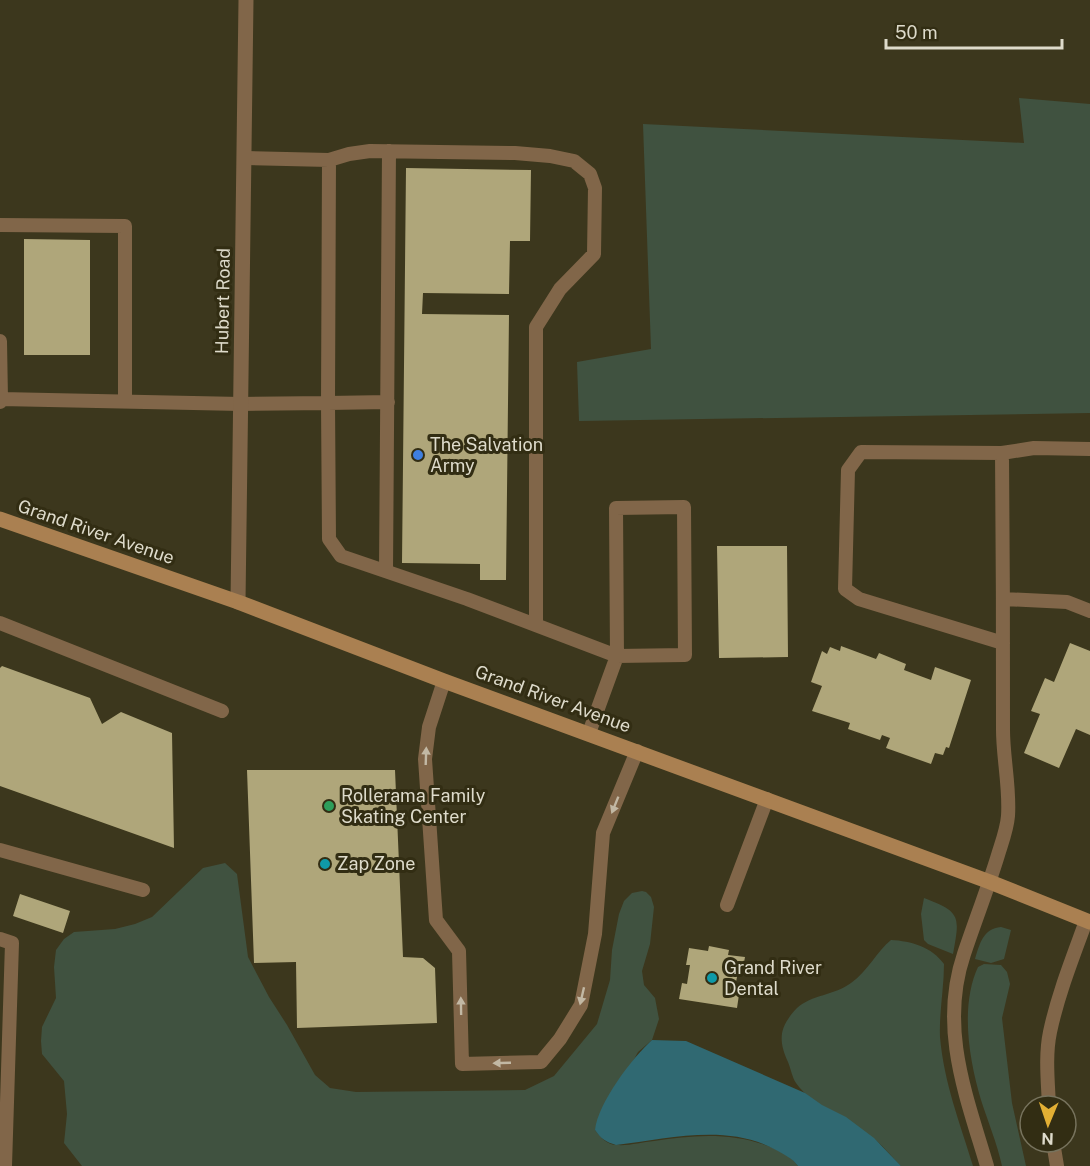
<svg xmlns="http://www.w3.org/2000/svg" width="1090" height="1166" viewBox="0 0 1090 1166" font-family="'Public Sans',sans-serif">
	<rect width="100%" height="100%" fill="#3c371d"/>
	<path fill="#405240" d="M1019,98L1090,104V413L579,421L577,362L651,349L643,124L1024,143Z
		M225,863L237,874L248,957L269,997L287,1025L315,1075L330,1088L356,1092L525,1090L554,1076L597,1024L610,980L612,950L619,914L624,901L632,893L642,891L646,892L651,897L654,907L650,944L642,971L644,985L655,998L659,1019L652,1040L638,1052L595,1130C601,1138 607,1145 617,1145C629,1146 642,1142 654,1141C693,1135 730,1132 768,1146C779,1150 791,1156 798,1166H82L64,1143L67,1114L64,1081L42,1054L41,1041L42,1027L56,998L54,967L56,950L64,939L74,932L115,929L135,924L152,917L203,868Z
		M924,898C961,912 960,916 953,954L928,944L924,940L921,914Z
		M1001,927L1011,930L1004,959L991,963L975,959C980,943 983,929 1001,927Z
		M891,940C911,941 932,947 944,964C944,988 939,1013 940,1037C944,1083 960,1123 973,1166H901C891,1156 882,1144 871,1137C849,1121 812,1106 796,1083C792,1077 791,1069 788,1062C778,1040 779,1027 797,1008C811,995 835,995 851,983C868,971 877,951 891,940Z
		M984,964L1001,965L1007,972L1010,984L1002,1018L1012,1103L1026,1166H1002C997,1143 988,1122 981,1100C969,1060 960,1006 978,967Z"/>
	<path fill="#306972" d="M652,1040L686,1041L805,1093L822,1105L846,1117L874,1138L901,1166H798C792,1158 785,1155 776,1150C727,1123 668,1139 616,1145C606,1142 601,1139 595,1130C598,1103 632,1058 652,1040Z"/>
	<path fill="#afa67a" d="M406,168L531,170L530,241H510L509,294L423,293L422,314L509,315L506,580H480V564L402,563Z
		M24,239L90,240V355H24Z
		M717,546H787L788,657L719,658Z
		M1070,643L1090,651V735L1076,729L1059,768L1024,753L1040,714L1031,711L1045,678L1054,682Z
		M841,646L876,659L879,653L906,664L904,670L931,680L935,667L971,680L949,748L946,747L943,755L935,753L931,764L886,748L890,738L882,735L880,740L848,729L850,723L812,711L822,686L811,682L822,651L827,654L830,647L840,651Z
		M2,666L90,698L102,724L121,712L172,733L174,848L0,786V668Z
		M247,770H395L403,957L423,958L435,968L437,1023L297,1028L296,962L254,963Z
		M20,894L70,911L63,933L13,916Z
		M709,946L729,950L728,955L745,957L742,973L738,972L735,987L740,988L737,1008L679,999L682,983L687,984L690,965H686L689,948L708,951Z"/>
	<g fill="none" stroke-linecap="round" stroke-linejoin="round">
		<path stroke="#816649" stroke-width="14" d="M245,158L329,160L328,403L388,402
			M329,160L349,154L370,151L515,153L550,156L574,161L590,174L595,188L594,254L560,289L536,327V625
			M0,225L125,226V401
			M0,341L1,399
			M0,402L1,399L241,404L328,403L329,539L341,556L467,599L617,656L685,655L684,507L616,508L617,656L589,733
			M1002,453L861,452L848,470L845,589L859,599L1003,643
			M386,571L389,151
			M1004,599L1067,602L1090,611
			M0,623L222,711
			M444,681L429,727L425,759L436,920L459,951L462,1064L541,1062L560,1039L581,1005L595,934L603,833L637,751
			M0,850L143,890
			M727,905L767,799
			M0,939L12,943L5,1166
			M1049,1106C1048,1082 1045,1056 1050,1032C1058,994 1073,957 1086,921
			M1053,1142L1057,1166
			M987,1166C966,1095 939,1028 964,954C975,921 988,888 998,855C1002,842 1007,829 1008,816C1010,787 1003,758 1003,730C1003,638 1003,545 1002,453L1034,448L1090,449"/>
		<path stroke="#816649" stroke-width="15" d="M238,602L246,0"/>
		<path stroke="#aa8051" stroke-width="15" d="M0,519L238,602L444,681L990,882L1090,922"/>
	</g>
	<defs><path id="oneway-solid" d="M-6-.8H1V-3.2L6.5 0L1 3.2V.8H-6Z" transform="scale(1.5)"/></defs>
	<g fill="#c2b8a4">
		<use href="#oneway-solid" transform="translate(426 756) rotate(-88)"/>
		<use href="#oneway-solid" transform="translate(615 805) rotate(112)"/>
		<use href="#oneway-solid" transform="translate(582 996) rotate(103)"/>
		<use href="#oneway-solid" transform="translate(461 1006) rotate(-91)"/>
		<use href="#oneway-solid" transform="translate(502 1063) rotate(178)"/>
	</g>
	<circle fill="#3f7fe0" stroke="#322d13" stroke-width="2" cx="418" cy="455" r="6"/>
	<circle fill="#2e9e5b" stroke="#322d13" stroke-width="2" cx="329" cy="806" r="6"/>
	<g fill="#0f9aa8" stroke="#322d13" stroke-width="2">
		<circle cx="325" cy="864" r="6"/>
		<circle cx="712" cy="978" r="6"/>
	</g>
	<g text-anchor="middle" stroke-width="6" stroke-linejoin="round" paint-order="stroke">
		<g font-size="18" fill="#dedbcb" stroke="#322d13">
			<text transform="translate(223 301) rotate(-89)" y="6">Hubert Road</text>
			<text transform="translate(96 532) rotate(19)" y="6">Grand River Avenue</text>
			<text transform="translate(553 699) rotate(20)" y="6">Grand River Avenue</text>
		</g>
		<g font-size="18" fill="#dedbcb" stroke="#322d13" text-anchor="start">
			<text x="430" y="451">The Salvation<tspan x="430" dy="21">Army</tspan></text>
			<text x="341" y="802">Rollerama Family<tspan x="341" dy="21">Skating Center</tspan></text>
			<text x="337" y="870">Zap Zone</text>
			<text x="724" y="974">Grand River<tspan x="724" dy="21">Dental</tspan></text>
		</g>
	</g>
	<g transform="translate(1048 1124) rotate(182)"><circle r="28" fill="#322d13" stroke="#77735d" stroke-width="1.5"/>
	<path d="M0-4.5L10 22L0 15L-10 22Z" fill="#e2af34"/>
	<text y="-9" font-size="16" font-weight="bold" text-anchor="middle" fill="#dedbcb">N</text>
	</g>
	<path d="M886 39v9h176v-9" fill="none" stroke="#dedbcb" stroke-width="3"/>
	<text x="895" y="39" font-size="18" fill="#dedbcb" stroke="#322d13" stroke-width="4.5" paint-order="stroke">50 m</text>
</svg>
